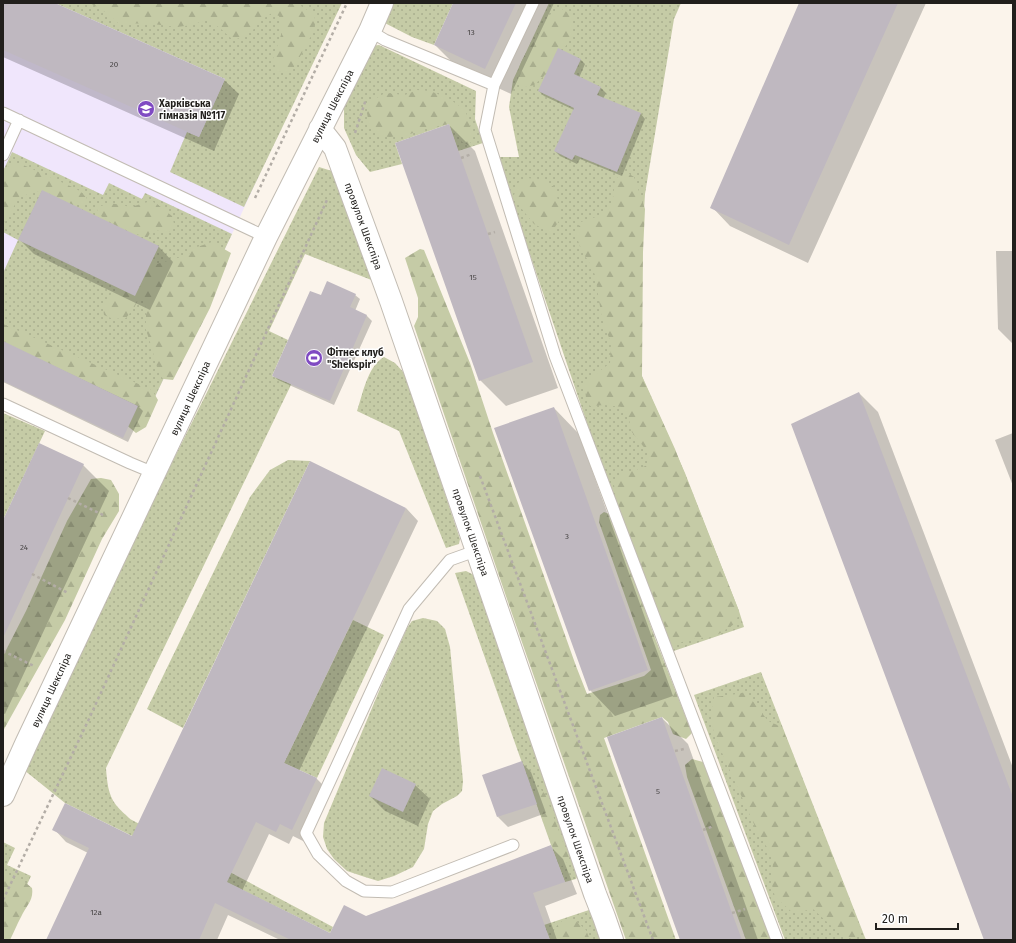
<svg xmlns="http://www.w3.org/2000/svg" width="1016" height="943" viewBox="0 0 1016 943" font-family="'Fira Sans',sans-serif">
	<defs>
		<pattern id="grass-dots" width="8" height="8" patternUnits="userSpaceOnUse"><rect width="8" height="8" fill="#c5cba6"/><path d="M2 2h.1M6 6h.1" fill="none" stroke="#a9ae8e" stroke-width="1.8" stroke-linecap="round"/></pattern>
		<pattern id="forest-firs" width="22" height="20" patternUnits="userSpaceOnUse"><rect width="22" height="20" fill="#c5cba6"/><path d="M5 1l3.5 6h-7zM16 11l3.5 6h-7z" fill="#a9ae8e"/></pattern>
	</defs>
	<rect width="100%" height="100%" fill="#fbf4eb"/>
	<path fill="#f0e6fc" d="M3,3H339L232,234L155,397L3,325Z"/>
	<path fill="url(#grass-dots)" d="M55,3H342L244,207L170,172L187,132L199,137L225,79Z
		M387,3H453L434,45L412,37L379,20Z
		M549,3H681L674,19L645,194L635,361L685,473L739,611L744,627L665,654L497,157H519L509,107L513,80Z
		M379,45L398,54L476,91L475,119L483,143L458,151L449,124L395,143L402,164L370,172L356,155L344,128V106L370,46Z
		M12,152L103,195L109,183L142,199L145,193L232,234L155,397L3,325V273L18,240L3,232V171Z
		M319,167L335,172L374,281L305,254L269,331L288,340L272,376L291,384L290,387L106,768C107,781 108,795 116,805C120,810 126,815 130,819L333,927L330,933L65,803L24,770L130,547Z
		M384,357L395,363L406,375L421,421L460,539L459,544L446,548L399,431L357,411C363,394 367,367 384,357Z
		M3,413L45,431L3,520Z
		M288,460L310,461L183,728L147,709L250,497L270,470Z
		M466,571L474,575L580,871L576,879L565,882L551,845L455,573Z
		M423,618L437,621L445,629L450,647L463,781L462,791L457,796L442,804L433,811L428,824L424,849L413,867L394,876L378,881L365,877L347,871L334,859L327,849L323,837L324,823L382,684L407,628L412,621Z
		M353,620L384,635L317,778L284,763Z
		M761,672L866,940H785L694,695Z
		M3,842L15,848L7,865L31,876L3,936Z
		M589,910L601,940H550L544,925Z"/>
	<path fill="url(#forest-firs)" d="M90,3H296L314,14C315,17 315,21 315,24C314,34 297,62 291,72L277,71L273,59L282,32L279,16L272,13L261,20L254,29L243,37L233,40L221,29L208,19L192,25L177,27L153,24L118,23L108,14Z
		M560,8L571,14V38L565,47L558,51L544,76L534,85L526,87L520,86C513,69 525,55 534,41C539,33 542,24 548,17C551,13 556,11 560,8Z
		M417,90L430,91L448,98L465,110L474,135L471,142L468,145L462,142L457,132L449,124L428,128L407,135L390,137L378,136L369,125L367,113L370,102L385,93L405,95Z
		M10,163L21,164L70,186L80,191L87,198L83,205H72L42,190L19,197L6,221L3,223V176Z
		M626,172L634,177L645,209L643,252L642,376L675,449L739,611L736,623L714,637L698,638L670,645L619,511L614,485L615,479L620,474L636,470L650,464L647,451L631,431L629,418L622,407L605,405L590,406C585,399 585,392 585,384C592,376 602,370 610,363L611,343L602,319L595,275L589,262L581,250L576,234L581,222C589,219 602,216 607,210C614,202 614,189 615,179Z
		M524,178L540,179L554,187L562,214L559,221L551,233L534,224L513,198L518,183Z
		M151,201L157,204L172,216L174,224L169,232L152,230L147,238L116,226L101,216L97,210L98,207L110,203L131,207Z
		M212,242L231,253L210,308L173,380L163,379L159,373L154,358L153,351L146,330V308L142,298L137,302L134,308L126,318L113,319L104,315L103,308V303L113,292L129,285L143,268L188,255L194,248Z
		M420,249L424,250L470,363L493,433L576,666L587,694L644,676L651,670L599,522L600,515L604,512L612,515L655,638L692,733L686,739L673,734L668,722L662,717L604,738L676,940H626L509,605L414,326L418,317V298L405,258Z
		M3,324L152,390L158,400L146,427L136,433L118,418L3,366Z
		M101,478L111,480L119,494V511L102,539L65,620L3,731V656L26,611L67,521L91,479Z
		M746,692L768,721L782,727L862,932L852,939L840,934L813,909L793,913L775,897L772,885L773,857L758,833L714,735L711,715L714,697L731,695Z
		M692,759L703,762L774,940H746L687,777L685,765Z
		M541,790L545,794L569,858L566,864L560,867L533,794Z
		M3,875L26,883L32,888C34,900 26,906 21,917C17,924 14,932 10,940H3Z
		M562,921H576L586,930L590,940H551L550,938L555,928Z"/>
	<path fill="#0003" d="M3,3H53L224,80L239,94L214,151L3,57Z
		M454,3H554L511,94L461,71L435,45Z
		M800,3H926L808,263L730,226L712,207Z
		M580,59L585,64L579,78L601,88L606,93L603,99L641,114L645,119L622,176L580,159L577,164L560,156L555,151L574,110L544,96L539,91Z
		M449,125L475,151L558,388L506,406L480,380Z
		M42,191L159,247L173,262L150,310L34,254L19,239Z
		M996,251H1013V344L998,329Z
		M355,295L360,299L355,311L367,316L372,321L334,405L278,380L273,375L321,297Z
		M3,342L138,406L143,411L128,442L3,382Z
		M859,393L878,412L1013,768V940H985Z
		M554,408L579,434L673,696L615,716L590,690Z
		M1013,433V486L995,440Z
		M83,465L109,491L5,714L3,713V523Z
		M406,508L418,521L299,771L317,779L330,792L305,842L293,836L289,844L269,834L242,891L330,934L366,917L550,846L563,859L577,894L545,906L557,940H280L228,915L217,940H47L88,853L66,842L54,829L132,837Z
		M662,718L688,744L758,940H681Z
		M521,762L531,772L546,813L508,827L498,817Z
		M415,785L430,799L418,826L385,811L370,796Z"/>
	<path fill="#bfb8c0" d="M3,3H55L225,79L199,137L3,50Z
		M453,3H516L485,69L434,45Z
		M799,3H898L789,245L710,208Z
		M558,48L581,59L574,74L601,87L597,95L641,113L617,172L575,155L572,160L554,151L574,108L538,91Z
		M449,124L533,362L479,381L395,143Z
		M42,190L159,246L135,296L18,240Z
		M327,281L356,294L350,307L367,315L330,401L272,376L310,291L321,295Z
		M3,341L138,406L123,438L3,381Z
		M859,392L1013,797V940H984L791,424Z
		M554,407L648,670L589,691L494,428Z
		M39,443L84,464L3,638V520Z
		M310,461L406,508L284,763L317,778L292,830L280,824L276,832L256,822L227,882L330,933L344,905L366,916L551,845L565,882L533,893L550,940H291L215,903L199,940H46L89,848L52,830L65,803L132,836Z
		M662,717L732,913L742,940H680L607,737Z
		M522,761L537,804L497,817L482,775Z
		M382,768L416,784L403,812L369,796Z"/>
	<g fill="none" stroke-linecap="round" stroke-linejoin="round">
		<g stroke="#c2bcb3" stroke-width="13">
			<path id="lane" d="M533,3L494,85L485,130L555,356L777,940
				M370,31L385,40L494,85
				M3,113L266,237
				M3,155L19,120
				M3,404L130,463L154,473
				M478,550L450,560L409,609L306,833L318,854L346,881L364,891L392,892L513,845"/>
		</g>
		<g stroke="#c2bcb3" stroke-width="24">
			<path id="street" d="M320,129L335,148L391,301L595,894L604,917L612,940
				M3,795L26,744L266,237L370,31L382,3"/>
		</g>
		<path stroke="#b3ada6" stroke-width="2.5" stroke-dasharray="3 3" stroke-linecap="butt" d="M355,133L366,99
			M461,158L472,154
			M255,198L347,3
			M488,234L495,232
			M480,476L653,940
			M68,498L105,516
			M32,574L68,593
			M3,651L34,666
			M675,751L684,749
			M703,830L714,826
			M3,900L88,721L327,200
			M732,913L745,909"/>
		<use href="#lane" stroke="#fff" stroke-width="11"/>
		<use href="#street" stroke="#fff" stroke-width="22"/>
	</g>
	<defs>
		<g id="school-disc" transform="scale(0.9)"><circle r="9.5" fill="#7f4ac2" stroke="#fff"/><path d="M0-5L7-2L0 1L-7-2ZM-4 1L0 2.5L4 1V4Q0 6-4 4Z" fill="#fff"/></g>
		<g id="stadium-disc" transform="scale(0.9)"><circle r="9.5" fill="#7f4ac2" stroke="#fff"/><path d="M0-5a6.5 5 0 1 0 0 10a6.5 5 0 1 0 0-10ZM-3.5-1.8h7v3.6h-7Z" fill="#fff"/></g>
	</defs>
	<g fill-rule="evenodd">
		<use href="#school-disc" x="146" y="109"/>
		<use href="#stadium-disc" x="314" y="358"/>
	</g>
	<g text-anchor="middle" stroke-width="3" stroke-linejoin="round" paint-order="stroke">
		<g font-size="8" fill="#484545">
			<text x="471" y="35">13</text>
			<text x="114" y="67">20</text>
			<text x="473" y="280">15</text>
			<text x="567" y="539">3</text>
			<text x="24" y="550">24</text>
			<text x="658" y="794">5</text>
			<text x="96" y="915">12а</text>
		</g>
		<g font-size="10" font-weight="bold" fill="#211f1c" stroke="#fff" text-anchor="start">
			<text x="159" y="107">Харківська<tspan x="159" dy="12">гімназія №117</tspan></text>
			<text x="327" y="356">Фітнес клуб<tspan x="327" dy="12">"Shekspir"</tspan></text>
		</g>
		<g font-size="10" fill="#211f1c" stroke="#fff">
			<text transform="translate(332 106) rotate(-63)" y="4">вулиця Шекспіра</text>
			<text transform="translate(364 226) rotate(70)" y="4">провулок Шекспіра</text>
			<text transform="translate(190 398) rotate(-65)" y="4">вулиця Шекспіра</text>
			<text transform="translate(471 532) rotate(71)" y="4">провулок Шекспіра</text>
			<text transform="translate(51 690) rotate(-65)" y="4">вулиця Шекспіра</text>
			<text transform="translate(576 839) rotate(71)" y="4">провулок Шекспіра</text>
		</g>
	</g>
	<rect width="1016" height="943" fill="none" stroke="#211f1c" stroke-width="8"/>
	<path d="M876 923v6h82v-6" fill="none" stroke="#211f1c" stroke-width="2"/>
	<text x="882" y="923" font-size="12" fill="#211f1c" stroke="#ffffff" stroke-width="3" paint-order="stroke">20 m</text>
</svg>
